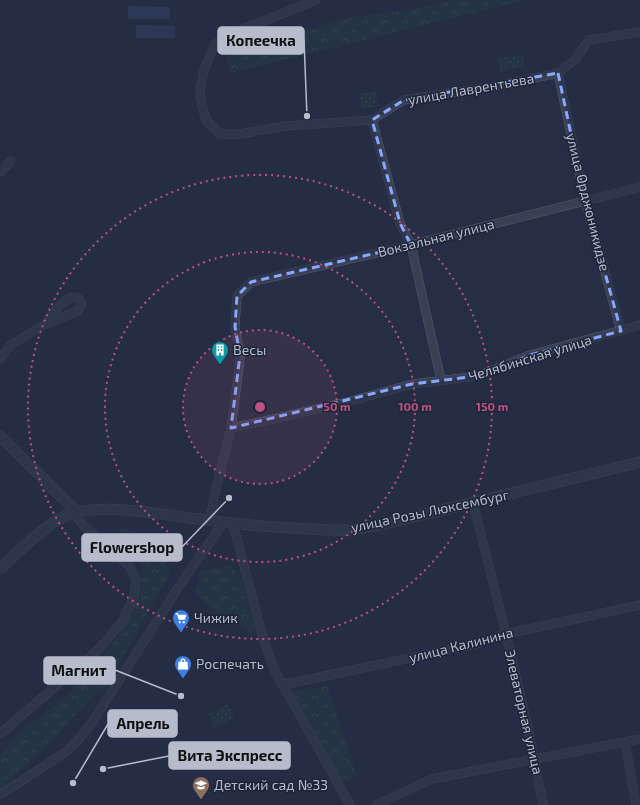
<svg xmlns="http://www.w3.org/2000/svg" width="640" height="805" viewBox="0 0 640 805" font-family="'Exo 2',sans-serif">
	<defs>
		<pattern id="forest-crowns" width="20" height="18" patternUnits="userSpaceOnUse"><rect width="20" height="18" fill="#273d45"/><path d="M2 6a3 3 0 1 1 6 0M12 15a3 3 0 1 1 6 0" fill="none" stroke="#44575f"/></pattern>
		<pattern id="park-dots" width="8" height="8" patternUnits="userSpaceOnUse"><rect width="8" height="8" fill="#273d45"/><path d="M2 2h.1M6 6h.1" fill="none" stroke="#44575f" stroke-width="1.8" stroke-linecap="round"/></pattern>
	</defs>
	<rect width="100%" height="100%" fill="#252e44"/>
	<path fill="url(#forest-crowns)" d="M452,0H526L230,73L227,56L350,17L405,11Z
		M118,527L150,536L171,571L107,686L97,692L50,742L0,790V755L23,729L61,701L91,674L121,632L140,591L143,566C129,552 124,546 118,527Z
		M231,566L240,576L255,630L248,633L233,611L219,616L196,592L201,570Z
		M327,686L357,774L343,784L293,692Z"/>
	<path fill="url(#park-dots)" d="M522,54L525,66L500,72L498,59Z
		M376,91L378,106L362,109L359,94Z
		M228,704L235,717L215,728L208,715Z"/>
	<path fill="#37466c" d="M128,6L170,7V19H128Z
		M136,25L175,26V38H136Z"/>
	<g fill="none" stroke-linecap="round" stroke-linejoin="round">
		<g stroke="#555b6e" stroke-width="9">
			<path id="minor" d="M316,0L231,34L215,44L204,70L200,91L202,105L206,120L220,134H240L285,126L372,120L404,100L502,85L558,73L575,60L589,40L640,32
				M558,73L585,200L621,331
				M372,120L400,223L411,245L441,380
				M0,172L11,161
				M0,359L11,345L45,324L78,311L82,304C74,283 51,316 45,324
				M231,428L278,418L347,402L412,384L478,376L530,355L640,325
				M473,503C498,603 525,703 543,805
				M210,521L214,497L231,428L240,360V355L235,327L237,296L251,282L411,245L640,187
				M233,524L263,638L274,669L350,805
				M282,685L476,644L506,634L640,605
				M0,734L99,649L122,622L134,597L136,580L130,567L84,526L74,513
				M625,742L636,805
				M0,795L67,751L80,738L93,721L180,585L223,523
				M376,805L432,779L640,739"/>
		</g>
		<g stroke="#555b6e" stroke-width="11">
			<path id="tertiary" d="M0,436L77,512
				M0,569C20,551 48,520 74,513C106,504 150,513 183,517C219,522 255,526 291,528C310,529 329,531 349,530C358,529 367,527 376,526L640,462"/>
		</g>
		<use href="#minor" stroke="#394054" stroke-width="8"/>
		<use href="#tertiary" stroke="#394054" stroke-width="10"/>
	</g>
	<path d="M0 0H640V805H0ZM558,73L585,200L621,331L530,355L478,376L412,384L231,428L240,355L235,327L237,296L251,282L411,245L400,223L372,120L404,100Z" fill="#252e44" fill-opacity=".55" fill-rule="evenodd"/>
	<path fill="none" stroke="#8aa6ff" stroke-width="3" stroke-dasharray="8 5" stroke-linejoin="round" d="M558,73L585,200L621,331L530,355L478,376L412,384L231,428L240,355L235,327L237,296L251,282L411,245L400,223L372,120L404,100Z"/>
	<circle cx="260" cy="407" r="77" fill="#be5183" fill-opacity=".12"/>
	<g fill="none" stroke="#be5183" stroke-width="2" stroke-dasharray="2 4">
		<circle cx="260" cy="407" r="77"/>
		<circle cx="260" cy="407" r="155"/>
		<circle cx="260" cy="407" r="232"/>
	</g>
	<defs>
		<g id="building-pin" transform="scale(0.9)"><path d="M0 17L-7.5 6A9.5 9.5 0 1 1 7.5 6Z" fill="#0f9aa8" stroke="#1e2539"/><path d="M-4-6H4V6H1V3H-1V6H-4ZM-2.5-4.3h1.7v1.8h-1.7ZM.8-4.3h1.7v1.8H.8ZM-2.5-1h1.7V.8h-1.7ZM.8-1h1.7V.8H.8Z" fill="#fff"/></g>
		<g id="supermarket-pin" transform="scale(0.9)"><path d="M0 17L-7.5 6A9.5 9.5 0 1 1 7.5 6Z" fill="#3f7fe0" stroke="#1e2539"/><path d="M-6-5.5h2.5l.6 2H6L4.5 2H-2.5L-4.4-4H-6ZM-1.5 3.2a1.3 1.3 0 1 0 .1 0ZM3 3.2a1.3 1.3 0 1 0 .1 0Z" fill="#fff"/></g>
		<g id="shop-pin" transform="scale(0.9)"><path d="M0 17L-7.5 6A9.5 9.5 0 1 1 7.5 6Z" fill="#3f7fe0" stroke="#1e2539"/><path d="M-5-2.5h2.3a2.7 3.5 0 0 1 5.4 0H5L5.5 6h-11ZM-1.5-2.5h3a1.5 2.3 0 0 0-3 0Z" fill="#fff"/></g>
		<g id="school-pin" transform="scale(0.9)"><path d="M0 17L-7.5 6A9.5 9.5 0 1 1 7.5 6Z" fill="#8d6e63" stroke="#1e2539"/><path d="M0-5L7-2L0 1L-7-2ZM-4 1L0 2.5L4 1V4Q0 6-4 4Z" fill="#fff"/></g>
	</defs>
	<g fill-rule="evenodd">
		<use href="#building-pin" x="220" y="350"/>
		<use href="#supermarket-pin" x="181" y="618"/>
		<use href="#shop-pin" x="183" y="664"/>
		<use href="#school-pin" x="201" y="785"/>
	</g>
	<g text-anchor="middle" stroke-width="3" stroke-linejoin="round" paint-order="stroke">
		<g font-size="14" fill="#b7bccd" stroke="#1e2539">
			<text transform="translate(471 89) rotate(-10)" y="5">улица Лаврентьева</text>
			<text transform="translate(588 202) rotate(76)" y="5">улица Орджоникидзе</text>
			<text transform="translate(436 238) rotate(-14)" y="5">Вокзальная улица</text>
			<text transform="translate(530 358) rotate(-17)" y="5">Челябинская улица</text>
			<text transform="translate(430 511) rotate(-12)" y="5">улица Розы Люксембург</text>
			<text transform="translate(461 645) rotate(-14)" y="5">улица Калинина</text>
			<text transform="translate(524 712) rotate(77)" y="5">Элеваторная улица</text>
		</g>
		<g font-size="14" fill="#b7bccd" stroke="#1e2539" text-anchor="start">
			<text x="233" y="355">Весы</text>
			<text x="194" y="623">Чижик</text>
			<text x="196" y="669">Роспечать</text>
			<text x="214" y="790">Детский сад №33</text>
		</g>
	</g>
	<circle cx="260" cy="407" r="6" fill="#be5183" stroke="#1e2539" stroke-width="2"/>
	<g font-size="12" text-anchor="middle" font-weight="bold" fill="#be5183" stroke="#1e2539" stroke-width="3" stroke-linejoin="round" paint-order="stroke">
		<text x="337" y="411">50 m</text>
		<text x="415" y="411">100 m</text>
		<text x="492" y="411">150 m</text>
	</g>
	<path fill="none" stroke="#b7bccd" stroke-width="1.5" d="M307 116L304 40M229 498L182 547M181 696L115 670M73 783L108 724M103 769L169 756"/>
	<g fill="#b7bccd" stroke="#1e2539" stroke-width="1.5">
		<circle cx="307" cy="116" r="4"/>
		<circle cx="229" cy="498" r="4"/>
		<circle cx="181" cy="696" r="4"/>
		<circle cx="73" cy="783" r="4"/>
		<circle cx="103" cy="769" r="4"/>
	</g>
	<g fill="#b7bccd" stroke="#b7bccd" stroke-width="1.5">
		<rect x="218" y="27" width="86" height="27" rx="4"/>
		<rect x="82" y="534" width="100" height="27" rx="4"/>
		<rect x="44" y="657" width="71" height="27" rx="4"/>
		<rect x="108" y="710" width="69" height="27" rx="4"/>
		<rect x="169" y="742" width="121" height="27" rx="4"/>
	</g>
	<g font-size="15" text-anchor="middle" font-weight="bold" fill="#111">
		<text x="261" y="46">Копеечка</text>
		<text x="132" y="553">Flowershop</text>
		<text x="79" y="676">Магнит</text>
		<text x="143" y="729">Апрель</text>
		<text x="230" y="761">Вита Экспресс</text>
	</g>
</svg>
